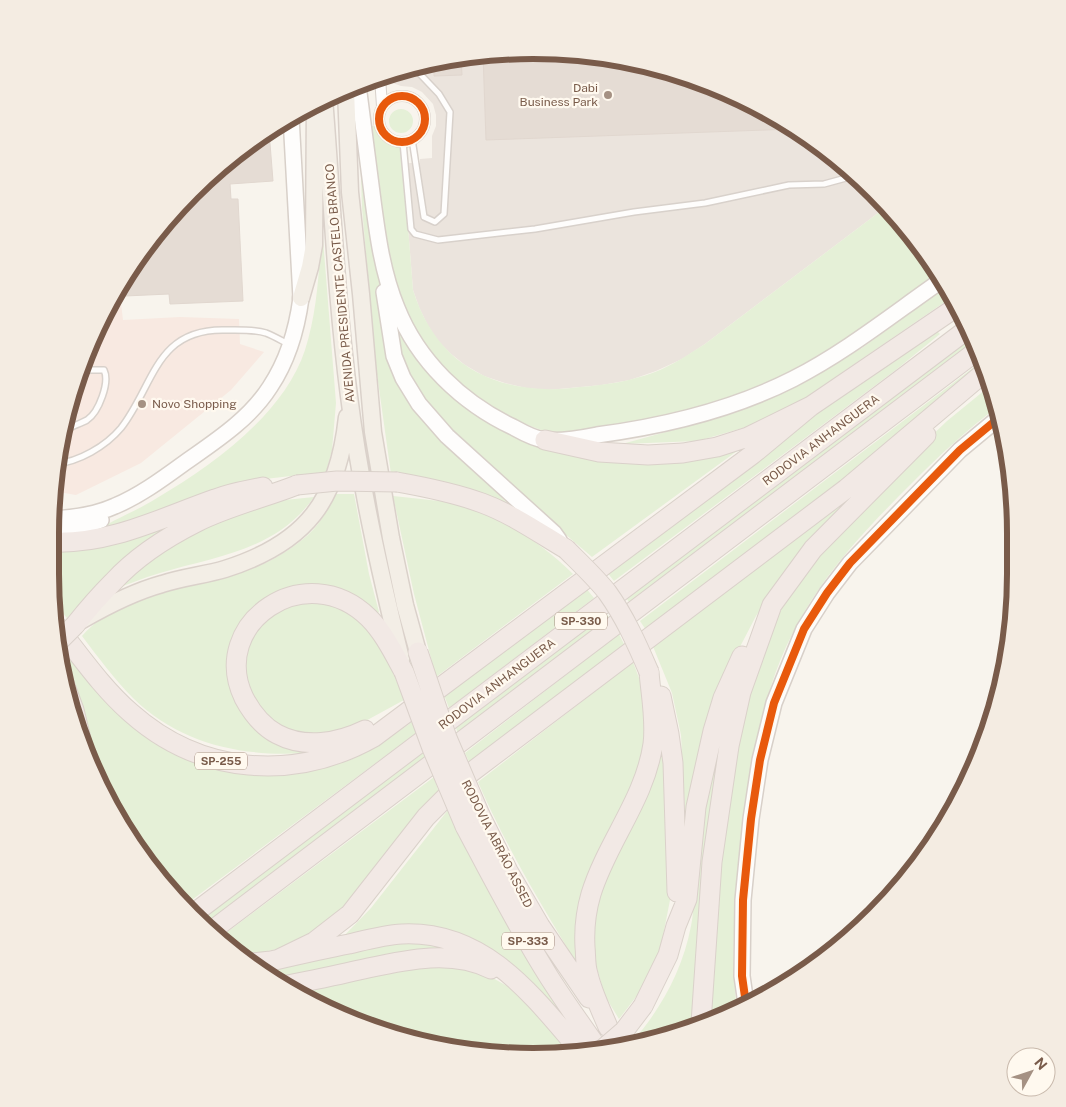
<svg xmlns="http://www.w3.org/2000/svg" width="1066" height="1107" viewBox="0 0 1066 1107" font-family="'Public Sans',sans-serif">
	<rect width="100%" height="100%" fill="#f8f4ed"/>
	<path fill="#f8e9e1" d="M119,286L123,320L180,317L239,319L240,344L264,352L231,390L141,463L76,495L53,491L54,470L76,378L115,292Z"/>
	<path fill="#ebe4dd" d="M501,51L596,54L688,76L774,115L851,170L886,207L705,344L682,359L656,371L630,380L602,385L548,390L526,388L505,383L484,376L465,365L450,353L437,340L427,324L419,307L413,290L403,163H420V159L432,158V136L436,126V115L433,104L422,92L412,87L401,86L387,81V74L408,67Z"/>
	<path fill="#e5f0d7" d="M389 121a12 12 0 1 1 24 0a12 12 0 1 1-24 0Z
		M359,118L387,343L455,450L508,504L472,490L391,474L376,367L362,208Z
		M371,126H378L387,140L401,147L403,163L413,290C433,354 479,387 546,389C557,390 569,388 580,387C606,385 631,381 655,372C673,365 689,354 705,344L886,207L916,239L938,274L856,333L819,356L785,375L746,391L703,407L657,420L562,435L544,431L490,411L445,373L409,325L386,249Z
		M322,226L336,403L332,450L326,472L265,479L90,535C111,520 135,512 157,498C213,465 284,414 305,350C318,310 319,267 322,226Z
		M946,287L952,297L799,402L756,424L698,441L622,444L717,418L758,402L819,373L862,348Z
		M394,320L472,412L511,435L529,443L549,449L748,443L592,557C554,525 517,492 481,458C456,435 430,412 413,382C402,363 398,341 394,320Z
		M936,330L940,334L897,369L614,581L606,571L830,404Z
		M972,334L976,345L631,605L625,596Z
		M982,361L984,366L895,442L646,630L640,621Z
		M991,385L999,406C967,429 939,456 911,484C849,546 799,600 771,686C755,735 750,787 744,838C736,894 729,952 737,1008L707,1020L708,996L732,763L738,725L776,619L790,594L821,552L920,447L947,421Z
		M336,494H354L369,574L379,612L375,616L336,592L250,618L236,689L295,746L305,753C242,757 180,744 133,698C114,679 98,657 82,636C127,586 198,591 256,567C274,560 293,548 308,535C320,524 328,509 336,494Z
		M393,496C409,498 424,499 439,501C489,510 537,538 573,574L436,677L414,594Z
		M314,497C277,550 218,556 160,573C143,578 126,585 110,591L180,537L259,507L285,500Z
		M847,501L772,592L756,616L730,666L686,830L681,735L672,693L652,644Z
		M196,514L120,567L67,618L53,602L50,574L51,550Z
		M585,587L594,598L449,708L444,695Z
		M311,598L356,613L382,645L404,700L360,724L342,731L310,736L275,726L257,705L247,679L246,665L247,652L251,641L266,617Z
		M605,611L611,621L459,735L455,726Z
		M619,634L625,646L470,764L465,753Z
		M66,651L114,704L236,772L260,775H285L303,773L328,767L350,760L368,751L388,739L412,722L416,733L185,905L150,868L94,771L84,714L70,674L62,656Z
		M633,662L642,686L647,707L645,759L598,863L579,967C542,906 506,847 478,782Z
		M728,704L694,1025L658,1040L635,1044L633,1041C661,1009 683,969 691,926C694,913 693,898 694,885C697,856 701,826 706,797C711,766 721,735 728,704Z
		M663,735L671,895L661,946L655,963L639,993L619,1019L605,996L596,965L593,944L594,907Z
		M423,751L426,760L205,927L199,920Z
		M434,777L439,793L353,901L329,923L285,947L255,954L239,955L218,939Z
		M448,810C482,886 526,957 571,1027L475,944L341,939L371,908Z
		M396,940L456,947L278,983L262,971Z
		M405,964L457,966L491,977L507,986L525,1001L578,1054L565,1056L470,1053L377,1031L290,991Z"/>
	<path fill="#e5dcd4" stroke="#e1d7cf" d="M501,51L596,54L688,76L774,115L794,129L486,140L483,54Z
		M461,58L462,75L434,76V62Z
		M269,131L273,181L230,184L231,199H238L243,301L170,304L169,294L125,296L124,279L170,215L239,150Z"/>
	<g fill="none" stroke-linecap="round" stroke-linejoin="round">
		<g stroke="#d8d1cb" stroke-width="8">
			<path id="lane" d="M412,139L424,217L435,222L444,214L450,112L439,94L419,73V65
				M403,142L411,229L415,234L438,240L535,229L634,212L705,203L789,185L824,184L857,175
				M69,428C75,425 82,423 87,420C99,412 110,382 104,370H79
				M63,431L69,428L67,413
				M55,464C79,462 106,446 121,428C154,386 155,329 224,330C237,330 253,329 266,333C274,336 282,341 290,345"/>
		</g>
		<g stroke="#d8d1cb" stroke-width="12">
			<path id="street" d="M380,77L382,106
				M379 119a23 23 0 1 1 46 0a23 23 0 1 1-46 0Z"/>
		</g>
		<g stroke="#d8d0c9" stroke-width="18">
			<path id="secondary" d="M358,85C363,121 367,157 372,193C377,232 382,272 397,308C418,361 462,403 513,427C522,432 534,439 545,440C560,442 582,438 597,435C665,426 732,410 793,379C846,352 893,314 942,280
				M384,292L394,356L403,378L419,404L447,436L554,533L559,540
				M52,519C74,518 95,515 115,506C139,496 161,480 183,464C214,442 249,420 270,387C288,360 297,328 301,298L291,117
				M52,532L79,528L101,520
				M746,1004L742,976L743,900L751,819L760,760L774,703L804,629L827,593L850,563L960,450L1001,416"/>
		</g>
		<g stroke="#dad1ca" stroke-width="19">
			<path id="primary" d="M346,90L350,192L361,294L373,432L391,538L405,605L418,652
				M324,98C332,197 336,297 349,396C360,485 380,572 401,659
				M301,298L310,267L314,245L315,102
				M82,620C108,605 133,592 162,584C183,577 205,575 225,569C307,543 338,500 347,417"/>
		</g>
		<g stroke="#dad1ca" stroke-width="21">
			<path id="highway" d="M545,440L599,452L648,455L683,453L717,447L748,437L811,406L958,306
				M397,482C425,487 455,493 482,503C512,514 539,533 566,549
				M51,542C109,545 161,518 215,499C230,493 247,490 263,487
				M55,624C79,654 102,688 131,713C201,775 294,782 374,737L753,454L811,406
				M75,625C87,610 100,595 113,582C136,557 167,537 197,522C229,506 264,498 297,485
				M61,675L74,710L81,739
				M661,696L669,734L673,763L677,892
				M365,730C338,743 305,749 277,734C262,726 252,713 244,698C208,623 306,556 369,618C384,633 394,654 404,672
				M480,815L508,871L540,926L589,998
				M465,826C492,877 518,928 549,977C565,1002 582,1026 599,1050
				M193,914L969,328
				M210,932L978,350
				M279,959L314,942L350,914L426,817L469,774L846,489L986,371
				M251,963L271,961C297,955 323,949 349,944C366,940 384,935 402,934C485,930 533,996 582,1053
				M283,986C308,981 334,976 359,970C401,961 450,948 491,969
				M643,1006L668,955L676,926L687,899L696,807L713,731L723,698L742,656
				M701,1023L712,862L729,746L741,692L772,605L813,549L926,435
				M608,1027C601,1010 592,992 588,974C585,965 586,956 585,947C584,930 586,911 591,894C607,842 645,799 653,744C656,720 651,696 649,672"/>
		</g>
		<use href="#lane" stroke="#fefdfc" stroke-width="5"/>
		<use href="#street" stroke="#fefdfc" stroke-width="10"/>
		<use href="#secondary" stroke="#fefdfc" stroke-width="15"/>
		<use href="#primary" stroke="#f3eee6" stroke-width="16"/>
		<use href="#highway" stroke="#f2e9e5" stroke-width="19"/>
		<g stroke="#dad1ca" stroke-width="21" stroke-linecap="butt">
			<path id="highway-bridge" d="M297,485L337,481L397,482
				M566,549C580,563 595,577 607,592C625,617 637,644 649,672
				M57,643L75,625
				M418,652L447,738L480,815
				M404,672L432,748L465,826
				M602,1050L624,1031L643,1006"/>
		</g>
		<use href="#highway-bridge" stroke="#f2e9e5" stroke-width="19"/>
		<g stroke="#fff9ef" stroke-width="11">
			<path id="cycleway" d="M379 119a23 23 0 1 1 46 0a23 23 0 1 1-46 0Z
				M746,1004L742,976L743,900L751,819L760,760L774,703L804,629L827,593L850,563L960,450L1001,416"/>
		</g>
		<use href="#cycleway" stroke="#e8590c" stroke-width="8"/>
	</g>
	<g fill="#a59183" stroke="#fff9ef" stroke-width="2">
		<circle cx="608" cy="95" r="5"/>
		<circle cx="142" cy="404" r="5"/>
	</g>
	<g text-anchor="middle" stroke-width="4.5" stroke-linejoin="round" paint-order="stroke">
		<g fill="#fff9ef" stroke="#a18a7c" stroke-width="1">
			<rect x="555" y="612.5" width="52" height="17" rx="4"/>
			<rect x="195" y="752.5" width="52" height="17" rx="4"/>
			<rect x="502" y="932.5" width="52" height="17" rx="4"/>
		</g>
		<g font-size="11" font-weight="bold" fill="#795b4a">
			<text x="581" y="625">SP-330</text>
			<text x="221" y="765">SP-255</text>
			<text x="528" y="945">SP-333</text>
		</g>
		<g font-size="12" fill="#795b4a" stroke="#fff9ef" text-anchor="end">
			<text x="598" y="92">Dabi<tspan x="598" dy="14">Business Park</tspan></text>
			<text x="152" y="408" text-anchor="start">Novo Shopping</text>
		</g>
		<g font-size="12" fill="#795b4a" stroke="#fff9ef">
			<text transform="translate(340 283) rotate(-95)" y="4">AVENIDA PRESIDENTE CASTELO BRANCO</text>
			<text transform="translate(821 440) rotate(-37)" y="4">RODOVIA ANHANGUERA</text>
			<text transform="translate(497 684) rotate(-37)" y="4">RODOVIA ANHANGUERA</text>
			<text transform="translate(497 844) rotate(63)" y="4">RODOVIA ABRÃO ASSED</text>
		</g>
	</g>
	<path d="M0 0H1066V1107H0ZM533 59H533A474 474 0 0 1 1007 533V574A474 474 0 0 1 533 1048H533A474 474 0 0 1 59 574V533A474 474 0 0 1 533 59Z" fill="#f4ece2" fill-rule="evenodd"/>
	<path fill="none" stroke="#795b4a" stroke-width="6" d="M533 59H533A474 474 0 0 1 1007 533V574A474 474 0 0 1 533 1048H533A474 474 0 0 1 59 574V533A474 474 0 0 1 533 59Z"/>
	<g transform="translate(1031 1072) rotate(50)"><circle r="24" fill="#fff9ef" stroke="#c9baad"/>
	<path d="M0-4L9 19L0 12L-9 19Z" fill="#a59183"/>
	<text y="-8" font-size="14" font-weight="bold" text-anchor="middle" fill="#795b4a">N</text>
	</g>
</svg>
